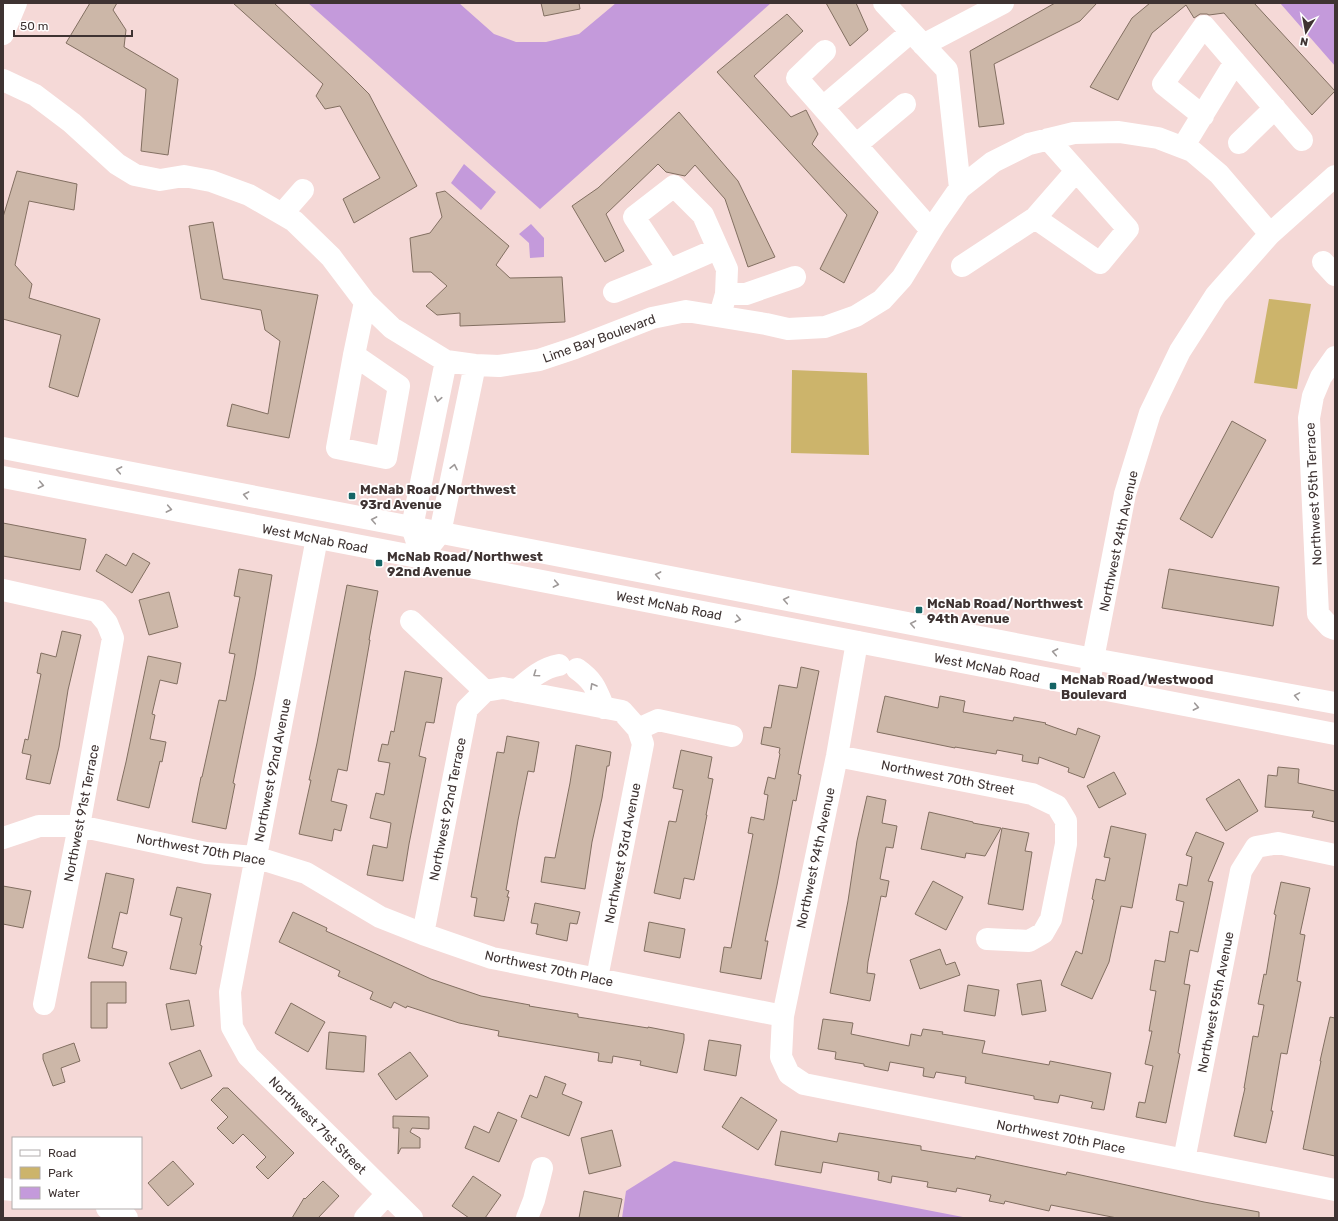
<svg xmlns="http://www.w3.org/2000/svg" width="1338" height="1221" viewBox="0 0 1338 1221" font-family="Rubik,sans-serif">
	<rect width="100%" height="100%" fill="#f5d9d7"/>
	<path fill="#ccb46b" d="M1269,299L1311,304L1297,389L1254,383Z
		M792,370L867,373L869,455L791,453Z"/>
	<path fill="#c49adb" d="M308,3H459L494,34L516,42H546L579,34L616,3H771L540,209Z
		M1280,3H1335V66Z
		M464,164L496,192L481,210L451,183Z
		M531,224L544,238V257L530,258L529,243L519,234Z
		M674,1161L968,1218H622L626,1191Z"/>
	<path fill="#ccb7a8" stroke="#826f61" d="M90,3H117L113,10L126,30L124,47L178,79L168,155L141,151L146,89L66,43Z
		M233,3H274L351,76L369,94L417,186L354,223L343,199L380,178L340,106L325,109L316,96L323,84Z
		M541,3H579L580,9L544,16Z
		M826,3H856L868,30L850,46Z
		M1055,3H1097L1080,21L994,64L1004,124L979,127L970,51Z
		M1150,3H1254L1335,91L1312,115L1224,13L1209,15L1207,14H1200L1194,18L1186,5L1152,33L1118,100L1090,87L1132,18Z
		M787,14L803,31L754,76L791,117L806,110L818,134L812,144L878,212L844,283L820,269L847,215L717,72Z
		M679,112L738,181L775,257L748,267L725,199L695,165L685,176L666,172L658,164L606,214L624,251L605,262L572,206L598,188Z
		M17,171L77,184L74,210L29,201L15,265L32,284L29,298L100,319L78,397L49,387L61,335L3,319V217Z
		M445,191L509,246L496,265L510,278L562,277L565,322L460,326V313L437,315L426,306L447,286L431,272H413L410,238L430,233L442,217L436,193Z
		M213,222L223,279L318,295L289,438L227,426L232,404L268,414L280,341L265,330L261,310L201,299L189,226Z
		M1232,421L1266,440L1212,538L1180,519Z
		M3,523L86,539L80,570L3,556Z
		M133,553L150,563L132,593L96,571L106,554L126,566Z
		M239,569L272,575L255,676L233,783L235,784L226,829L192,822L201,777H202L219,700L226,701L235,654L229,653L240,597L234,596Z
		M1169,569L1279,587L1273,626L1162,608Z
		M347,585L378,591L369,640H370L347,771L338,769L331,801L347,805L341,831L334,829L332,841L299,834L311,780H309L317,743Z
		M169,592L178,627L149,635L139,600Z
		M62,631L81,635L68,690L59,747L50,784L26,779L31,755L22,753L25,739L28,740L41,674L37,673L41,653L56,657Z
		M148,656L181,663L177,684L160,680L152,714L155,715L150,739L166,742L162,762L160,761L149,808L117,800L126,762Z
		M801,667L819,671L798,774L801,775L796,801L793,800L777,885L765,941H768L761,979L720,972L724,947L731,948L753,834L748,833L751,817L764,820L768,795L764,794L768,777L775,779L780,754L779,753L780,748L761,744L764,727L771,728L779,685L797,688Z
		M405,671L442,678L434,723L426,722L419,756L426,758L409,844L403,881L367,875L373,845L387,848L391,823L370,818L376,793L384,795L390,763L378,761L382,744L388,745L391,731L394,732Z
		M885,696L938,708L940,696L965,701L963,712L1013,721L1014,717L1046,723L1045,724L1076,735L1078,728L1100,736L1084,778L1068,772L1069,768L1039,757L1038,764L1022,761L1023,755L997,750L996,754L955,747V748L877,732Z
		M507,736L539,742L534,772L528,771L518,820L506,890L509,891L507,897H509L504,921L474,916L477,898L471,897L497,752L504,753Z
		M576,745L611,752L609,766H607L602,798L592,842L585,889L541,882L545,857L555,858L570,783Z
		M681,750L712,757L708,778L713,779L706,815H707L694,880L684,878L680,899L654,893L669,821L676,822L683,790L673,788Z
		M1278,767L1299,769L1298,783L1335,791V822L1312,817L1314,811L1265,807L1268,775L1277,776Z
		M1114,772L1126,794L1099,808L1087,786Z
		M1239,779L1258,811L1226,831L1206,799Z
		M867,796L886,800L882,823L897,826L893,848L886,847L880,879L889,881L886,897L881,896L868,962L867,973L875,974L870,1001L830,993L848,901L857,841Z
		M929,812L973,822V823L1001,828L985,856L966,853L965,858L921,849Z
		M1111,826L1146,834L1132,908L1121,906L1109,962L1092,999L1061,985L1076,951L1082,954L1094,900L1092,899L1096,879L1105,881L1110,858L1104,857Z
		M1002,828L1029,833L1025,851L1032,852L1023,910L988,904Z
		M1196,832L1224,843L1208,881L1213,882L1198,952L1190,950L1184,984L1190,985L1178,1053L1180,1054L1166,1123L1136,1117L1139,1102L1145,1103L1153,1066L1145,1064L1152,1031H1149L1156,991L1150,990L1155,960L1165,962L1170,931L1178,933L1184,902L1176,900L1179,884L1187,886L1192,857L1186,855Z
		M106,873L134,879L127,914L120,912L112,948L127,952L123,966L88,958Z
		M933,881L963,897L946,930L915,914Z
		M1281,882L1310,888L1300,934L1305,935L1297,981L1301,982L1287,1054L1281,1053L1271,1111H1273L1266,1143L1234,1136L1245,1088H1244L1253,1036L1258,1037L1264,1005L1258,1004L1264,974L1266,975L1276,915L1274,914Z
		M3,886L31,891L23,928L3,924Z
		M177,887L211,894L200,945L202,946L196,974L170,969L182,918L170,915Z
		M535,903L580,912L577,924L570,923L567,941L536,934L538,924L531,923Z
		M293,912L327,928L326,931L431,979L481,996L530,1005L529,1006L578,1014V1017L648,1028V1027L684,1034V1040L677,1073L640,1065L641,1061L613,1056L612,1063L598,1061L599,1053L498,1036L499,1031L459,1023L407,1006L406,1008L394,1002L391,1008L370,999L373,992L338,976L340,971L279,942Z
		M649,922L685,929L680,958L644,951Z
		M940,949L946,965L955,962L960,975L920,989L910,960Z
		M1041,980L1046,1011L1022,1015L1017,984Z
		M91,982H126V1003H107V1028H91Z
		M968,985L999,990L995,1016L964,1011Z
		M189,1000L194,1026L171,1030L166,1004Z
		M291,1003L325,1022L308,1052L275,1033Z
		M1330,1017L1335,1018V1156L1303,1149L1321,1061H1320Z
		M823,1019L853,1023L851,1034L909,1046L911,1034L921,1036L923,1029L943,1032L942,1034L985,1041L982,1053L1049,1065L1050,1061L1111,1073L1104,1110L1091,1108L1093,1102L1060,1095L1058,1103L1034,1099V1096L965,1083L966,1077L936,1072L934,1078L923,1076L924,1068L890,1062L888,1071L864,1066V1064L835,1059L836,1052L818,1049Z
		M329,1032L366,1036L364,1072L326,1069Z
		M709,1040L741,1045L736,1076L704,1070Z
		M74,1043L80,1061L61,1068L65,1082L53,1086L43,1059V1054Z
		M200,1050L212,1076L181,1089L169,1063Z
		M410,1052L428,1076L396,1100L378,1074Z
		M545,1076L566,1084L562,1094L582,1102L569,1136L521,1117L530,1095L537,1098Z
		M223,1088H228L294,1153L268,1179L256,1167L266,1157L243,1134L233,1144L217,1128L228,1117L211,1100Z
		M741,1097L777,1120L758,1150L722,1127Z
		M498,1112L517,1120L499,1162L465,1148L474,1126L489,1133Z
		M393,1116L429,1117V1129L412,1128L410,1132L420,1138V1148H401L398,1154L399,1128H393Z
		M612,1130L621,1166L589,1174L581,1138Z
		M781,1131L837,1142L839,1133L921,1146V1150L975,1159L976,1156L1066,1175L1067,1172L1204,1202L1259,1212V1218H1117L1051,1205L1049,1211L1005,1201L1004,1204L989,1201L991,1195L957,1188L956,1192L927,1187L928,1182L892,1176L891,1183L878,1180L879,1172L823,1162L821,1173L775,1165Z
		M173,1161L194,1184L168,1206L148,1183Z
		M473,1176L501,1195L485,1218H469L452,1206Z
		M323,1181L339,1196L318,1218H292L304,1198L305,1199Z
		M584,1191L622,1199L618,1218H579Z"/>
	<g fill="none" stroke-linecap="round" stroke-linejoin="round">
		<path stroke="#fff" stroke-width="22" d="M884,3L947,70L960,188
			M3,34L16,3
			M923,45L1003,3
			M825,51L797,78L931,230
			M3,80L35,95L72,123L117,164L135,175L160,180L184,176L211,181L249,195L294,221L331,257L365,302L392,328L446,361L475,365L499,366L539,360L575,348L652,318L686,311L766,324L788,329L825,327L856,316L882,300L902,278L935,224L960,188L993,162L1029,144L1074,133L1119,132L1158,138L1192,151L1219,174L1270,234
			M823,107L911,32
			M1203,116L1163,84L1204,26L1302,140
			M1239,143L1275,108
			M856,145L905,104
			M1183,147L1235,62
			M282,214L303,190
			M1035,218L1076,171
			M1323,262L1335,275
			M962,266L1035,218L1100,263L1128,229L1048,139
			M669,270L717,249
			M614,292L669,270L634,217L674,186L703,215L727,269L726,294
			M722,308L726,294H746L795,277
			M354,355L399,386L386,458L337,448L354,355L365,302
			M1335,357L1321,377L1313,396L1309,418L1318,614L1330,627L1335,629
			M317,538L230,992L232,1027L248,1056L412,1218
			M418,545L412,527L446,361
			M421,557L440,533L475,365
			M3,590L97,611L107,623L113,638L79,826L44,1004
			M411,621L485,691
			M857,642L837,756L783,1016L781,1057L789,1074L804,1084L1335,1190
			M577,669C594,681 596,689 604,708
			M1089,687L1093,659L1125,494L1150,413L1180,351L1216,295L1270,234L1335,176
			M485,691L503,688L622,711L638,729L643,744L597,978
			M516,691C530,679 542,668 559,665
			M638,729L658,720L732,736
			M837,756L1032,794L1057,806L1066,821V844L1051,919L1043,933L1029,941L987,939
			M3,838L39,826H79L206,853L255,857L306,873L380,917L423,934L492,958L783,1016
			M423,934L467,709L485,691
			M1184,1160L1241,871L1256,847L1278,843L1335,855
			M3,1189L13,1190
			M107,1208L121,1211L127,1218
			M365,1218L387,1194
			M527,1218L534,1200L542,1168"/>
		<path stroke="#fff" stroke-width="22" d="M3,448L1093,659L1335,703
			M3,477L1335,734"/>
	</g>
	<defs><path id="oneway-chevron" d="M-2-3.5L2.5 0L-2 3.5" fill="none" stroke-width="1.6" stroke-linecap="round" stroke-linejoin="round"/></defs>
	<g stroke="#9e9998">
		<use href="#oneway-chevron" transform="translate(438 399) rotate(101)"/>
		<use href="#oneway-chevron" transform="translate(454 467) rotate(-78)"/>
		<use href="#oneway-chevron" transform="translate(119 470) rotate(-169)"/>
		<use href="#oneway-chevron" transform="translate(41 485) rotate(11)"/>
		<use href="#oneway-chevron" transform="translate(246 495) rotate(-169)"/>
		<use href="#oneway-chevron" transform="translate(169 509) rotate(11)"/>
		<use href="#oneway-chevron" transform="translate(374 520) rotate(-169)"/>
		<use href="#oneway-chevron" transform="translate(658 575) rotate(-169)"/>
		<use href="#oneway-chevron" transform="translate(556 584) rotate(11)"/>
		<use href="#oneway-chevron" transform="translate(786 600) rotate(-169)"/>
		<use href="#oneway-chevron" transform="translate(738 619) rotate(11)"/>
		<use href="#oneway-chevron" transform="translate(913 624) rotate(-169)"/>
		<use href="#oneway-chevron" transform="translate(1055 652) rotate(-169)"/>
		<use href="#oneway-chevron" transform="translate(536 674) rotate(145)"/>
		<use href="#oneway-chevron" transform="translate(593 686) rotate(-120)"/>
		<use href="#oneway-chevron" transform="translate(1297 696) rotate(-170)"/>
		<use href="#oneway-chevron" transform="translate(1196 707) rotate(11)"/>
	</g>
	<g fill="#146465" stroke="#fff" stroke-width="1.5">
		<rect x="348" y="492" width="8" height="8" rx="2"/>
		<rect x="375" y="559" width="8" height="8" rx="2"/>
		<rect x="915" y="606" width="8" height="8" rx="2"/>
		<rect x="1049" y="682" width="8" height="8" rx="2"/>
	</g>
	<g text-anchor="middle" stroke-width="3.5" stroke-linejoin="round" paint-order="stroke">
		<g font-size="13" fill="#3e3332" stroke="#fff">
			<text transform="translate(599 338) rotate(-20)" y="5">Lime Bay Boulevard</text>
			<text transform="translate(1313 494) rotate(-93)" y="5">Northwest 95th Terrace</text>
			<text transform="translate(315 538) rotate(11)" y="5">West McNab Road</text>
			<text transform="translate(1118 541) rotate(-78)" y="5">Northwest 94th Avenue</text>
			<text transform="translate(669 605) rotate(11)" y="5">West McNab Road</text>
			<text transform="translate(987 667) rotate(11)" y="5">West McNab Road</text>
			<text transform="translate(272 770) rotate(-79)" y="5">Northwest 92nd Avenue</text>
			<text transform="translate(948 777) rotate(11)" y="5">Northwest 70th Street</text>
			<text transform="translate(447 809) rotate(-79)" y="5">Northwest 92nd Terrace</text>
			<text transform="translate(81 813) rotate(-79)" y="5">Northwest 91st Terrace</text>
			<text transform="translate(201 849) rotate(10)" y="5">Northwest 70th Place</text>
			<text transform="translate(622 853) rotate(-79)" y="5">Northwest 93rd Avenue</text>
			<text transform="translate(815 858) rotate(-78)" y="5">Northwest 94th Avenue</text>
			<text transform="translate(549 968) rotate(12)" y="5">Northwest 70th Place</text>
			<text transform="translate(1215 1002) rotate(-79)" y="5">Northwest 95th Avenue</text>
			<text transform="translate(318 1125) rotate(45)" y="5">Northwest 71st Street</text>
			<text transform="translate(1061 1136) rotate(11)" y="5">Northwest 70th Place</text>
		</g>
		<g font-size="13" font-weight="bold" fill="#3e3332" stroke="#fff" text-anchor="start">
			<text x="360" y="494">McNab Road/Northwest<tspan x="360" dy="15">93rd Avenue</tspan></text>
			<text x="387" y="561">McNab Road/Northwest<tspan x="387" dy="15">92nd Avenue</tspan></text>
			<text x="927" y="608">McNab Road/Northwest<tspan x="927" dy="15">94th Avenue</tspan></text>
			<text x="1061" y="684">McNab Road/Westwood<tspan x="1061" dy="15">Boulevard</tspan></text>
		</g>
	</g>
	<rect width="1338" height="1221" fill="none" stroke="#3e3332" stroke-width="8"/>
	<rect x="12" y="1137" width="130" height="72" fill="#ffffff" stroke="#b2adad"/>
	<rect x="20" y="1150" width="20" height="6" fill="#ffffff" stroke="#b2adad"/>
	<text x="48" y="1157" font-size="12" fill="#3e3332">Road</text>
	<rect x="20" y="1167" width="20" height="12" fill="#ccb46b" stroke="#b2adad"/>
	<text x="48" y="1177" font-size="12" fill="#3e3332">Park</text>
	<rect x="20" y="1187" width="20" height="12" fill="#c49adb" stroke="#b2adad"/>
	<text x="48" y="1197" font-size="12" fill="#3e3332">Water</text>
	<g transform="translate(1306 32) rotate(191)" stroke="#ffffff" stroke-width="3" paint-order="stroke">
	<path d="M0-3L7 15L0 10L-7 15Z" fill="#3e3332"/>
	<text y="-6" font-size="11" font-weight="bold" text-anchor="middle" fill="#3e3332">N</text>
	</g>
	<path d="M14 30v6h118v-6" fill="none" stroke="#3e3332" stroke-width="2"/>
	<text x="20" y="30" font-size="12" fill="#3e3332" stroke="#ffffff" stroke-width="3" paint-order="stroke">50 m</text>
</svg>
